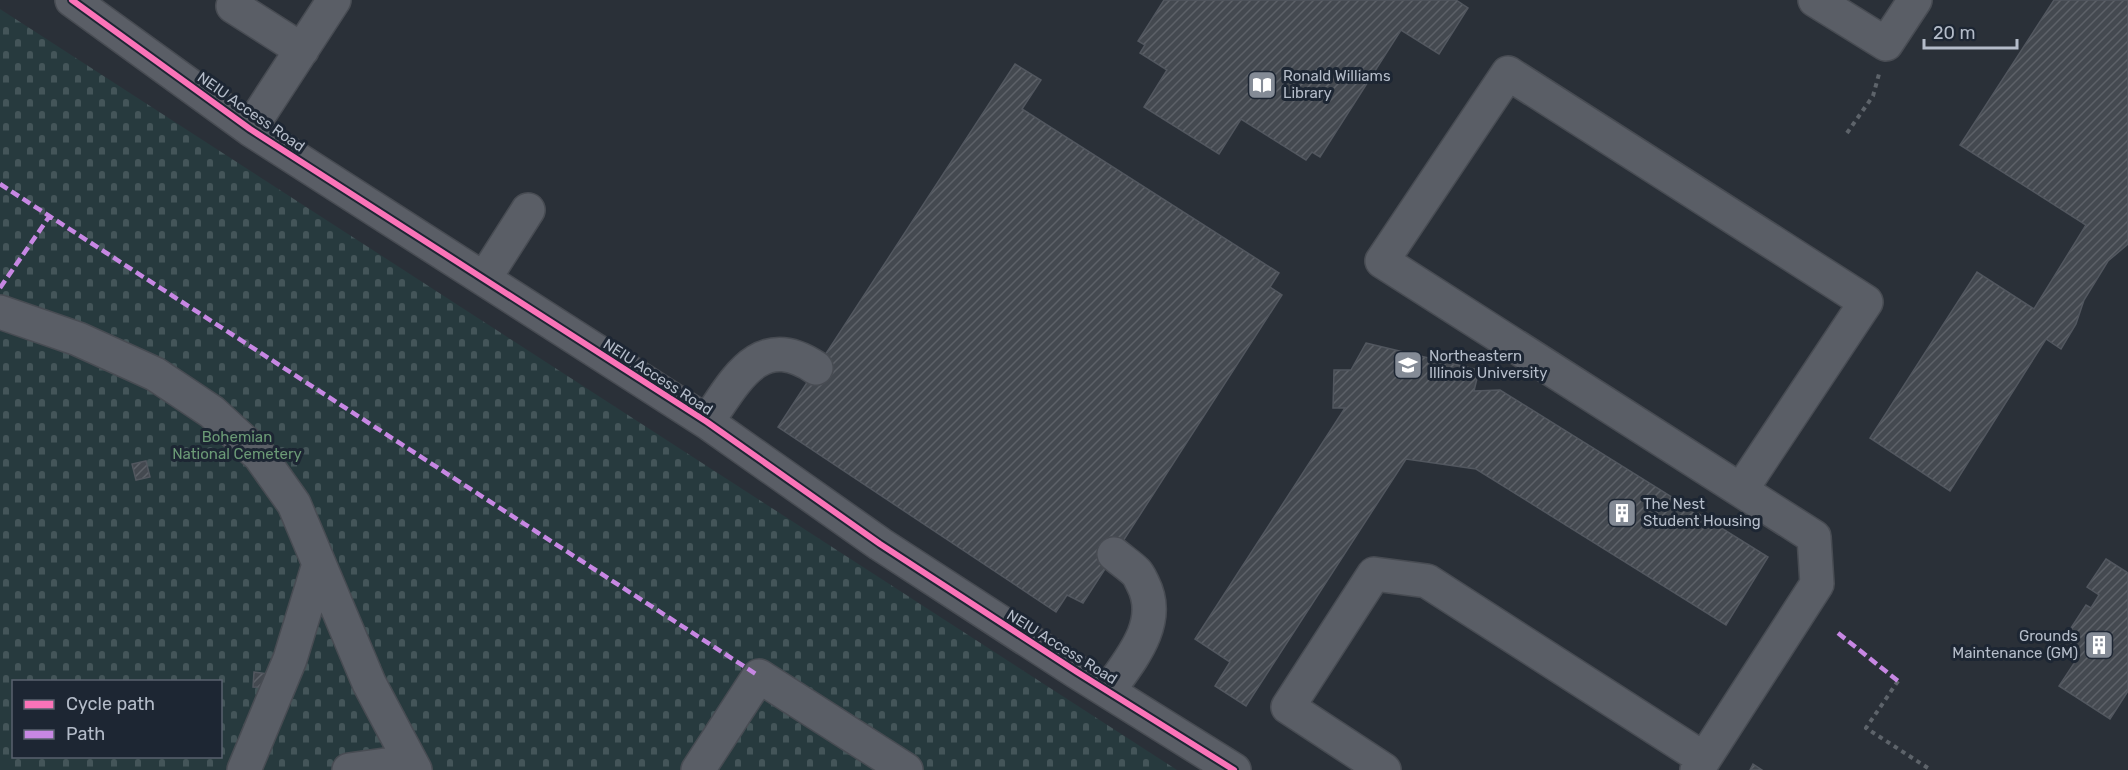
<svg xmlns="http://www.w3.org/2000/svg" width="2128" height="770" viewBox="0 0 2128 770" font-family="Rubik,sans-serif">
	<defs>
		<pattern id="cemetery-stones" width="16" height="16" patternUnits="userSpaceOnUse" patternTransform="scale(1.5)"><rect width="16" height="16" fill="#273a3e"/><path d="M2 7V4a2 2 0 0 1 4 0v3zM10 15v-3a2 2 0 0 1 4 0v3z" fill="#445559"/></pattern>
		<pattern id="building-hatch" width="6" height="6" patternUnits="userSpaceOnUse" patternTransform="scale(1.5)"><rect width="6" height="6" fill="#444950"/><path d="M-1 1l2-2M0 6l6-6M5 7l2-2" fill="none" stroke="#5d6168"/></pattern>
	</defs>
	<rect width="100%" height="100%" fill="#2a3038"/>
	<path fill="url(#cemetery-stones)" fill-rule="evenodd" d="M0,9L1177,770H0ZM14,682H220V756H14Z"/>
	<path fill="url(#building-hatch)" stroke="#52575f" stroke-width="1.5" d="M1164,0H1456L1468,8L1439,54L1401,30L1320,157L1312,152L1306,160L1241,119L1219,154L1144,107L1167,70L1140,53L1145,45L1138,41Z
		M2054,0H2128V244L2108,261L2084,300L2076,324L2061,349L2046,339L1950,491L1870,438L1977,272L2034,309L2086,225L1960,145Z
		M1015,64L1041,80L1022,109L1279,273L1270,287L1282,295L1083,603L1067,595L1056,612L778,427Z
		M1366,343L1479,370L1474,391L1500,390L1768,557L1726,625L1476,469L1406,459L1246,706L1215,686L1230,662L1195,639L1345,408H1333L1334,370H1351Z
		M146,461L150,477L136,480L132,464Z
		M2106,559L2128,573V691L2110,719L2059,686L2077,659L2066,651L2074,639L2067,634L2086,605L2091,608L2099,595L2087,587Z
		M254,672L268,674V688L253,687Z
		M1753,764L1762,770H1750Z"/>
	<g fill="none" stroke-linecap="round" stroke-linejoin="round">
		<g stroke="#484c53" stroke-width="36">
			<path id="minor" d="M72,0L250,129L707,422L880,544L1077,672L1234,770
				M1815,0L1886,44L1915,0
				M233,6L302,50
				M250,129L334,0
				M484,279L528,210
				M0,312L78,339L155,374L212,412L260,456L294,504L369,683L415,770
				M707,422C736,380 760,330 816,368
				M1109,690C1130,660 1163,623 1143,584C1141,580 1139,575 1136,572C1130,566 1121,560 1114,554
				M244,770L290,659L319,564
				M349,770L385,765L401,770
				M698,770L759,676L906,770
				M1384,770L1288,707L1374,574L1427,581L1704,759
				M1697,770L1817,584L1814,537L1382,261L1508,73L1866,302L1741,490"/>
		</g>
		<path stroke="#5d636a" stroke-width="4" stroke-dasharray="4.5 4.5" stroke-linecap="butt" d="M1847,133L1873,96L1879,74
			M1898,681L1866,728L1931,770"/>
		<use href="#minor" stroke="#5a5e66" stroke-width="33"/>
		<path stroke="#c787e3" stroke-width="4.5" stroke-dasharray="9 4.5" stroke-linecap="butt" d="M0,184L759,676
			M0,288L49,217
			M1838,633L1898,681"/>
		<g stroke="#1d2633" stroke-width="10">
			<path id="cycleway" d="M72,0L250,129L707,422L880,544L1077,672L1234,770"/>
		</g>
		<use href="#cycleway" stroke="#fb73b8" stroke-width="6"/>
	</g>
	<defs>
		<g id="library-square" transform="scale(1.5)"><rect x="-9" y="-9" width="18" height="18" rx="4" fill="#848b96" stroke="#1d2633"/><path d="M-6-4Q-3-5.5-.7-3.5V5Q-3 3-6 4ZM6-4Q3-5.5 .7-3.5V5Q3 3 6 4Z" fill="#fff"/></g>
		<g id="university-square" transform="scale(1.5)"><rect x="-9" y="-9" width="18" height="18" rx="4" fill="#848b96" stroke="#1d2633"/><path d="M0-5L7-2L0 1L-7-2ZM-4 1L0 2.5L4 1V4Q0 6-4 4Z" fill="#fff"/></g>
		<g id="building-square" transform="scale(1.5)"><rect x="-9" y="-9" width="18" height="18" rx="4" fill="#848b96" stroke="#1d2633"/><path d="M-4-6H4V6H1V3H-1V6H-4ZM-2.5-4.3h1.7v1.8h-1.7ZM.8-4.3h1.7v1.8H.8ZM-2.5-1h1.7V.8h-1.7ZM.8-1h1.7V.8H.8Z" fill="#fff"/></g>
	</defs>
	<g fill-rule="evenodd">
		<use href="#library-square" x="1262" y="85"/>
		<use href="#university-square" x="1408" y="365"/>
		<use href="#building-square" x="1622" y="513"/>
		<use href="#building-square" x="2099" y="645"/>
	</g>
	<g text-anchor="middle" stroke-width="6" stroke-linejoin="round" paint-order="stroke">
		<g font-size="15" fill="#b4bcc9" stroke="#1d2633" text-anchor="start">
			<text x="1283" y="81">Ronald Williams<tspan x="1283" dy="17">Library</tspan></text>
			<text x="1429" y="361">Northeastern<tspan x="1429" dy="17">Illinois University</tspan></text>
			<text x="1643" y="509">The Nest<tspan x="1643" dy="17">Student Housing</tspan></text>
			<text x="2078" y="641" text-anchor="end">Grounds<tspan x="2078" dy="17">Maintenance (GM)</tspan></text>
		</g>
		<g font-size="15" fill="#b4bcc9" stroke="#1d2633">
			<text transform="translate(251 112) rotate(35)" y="5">NEIU Access Road</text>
			<text transform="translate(658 377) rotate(33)" y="5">NEIU Access Road</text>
			<text transform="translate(1062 647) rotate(32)" y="5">NEIU Access Road</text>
		</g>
		<g font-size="15" fill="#6b9a76" stroke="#1d2633">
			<text x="237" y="442">Bohemian<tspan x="237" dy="17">National Cemetery</tspan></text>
		</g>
	</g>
	<rect x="12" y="680" width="210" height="78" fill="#1d2633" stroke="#59626f" stroke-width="1.5"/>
	<rect x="24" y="700" width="30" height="9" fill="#fb73b8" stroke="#59626f" stroke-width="1.5"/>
	<text x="66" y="710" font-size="18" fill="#b4bcc9">Cycle path</text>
	<rect x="24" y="730" width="30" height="9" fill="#c787e3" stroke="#59626f" stroke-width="1.5"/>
	<text x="66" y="740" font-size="18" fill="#b4bcc9">Path</text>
	<path d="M1924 39v9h93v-9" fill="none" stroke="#b4bcc9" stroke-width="3"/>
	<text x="1933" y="39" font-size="18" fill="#b4bcc9" stroke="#1d2633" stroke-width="4.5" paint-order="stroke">20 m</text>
</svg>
